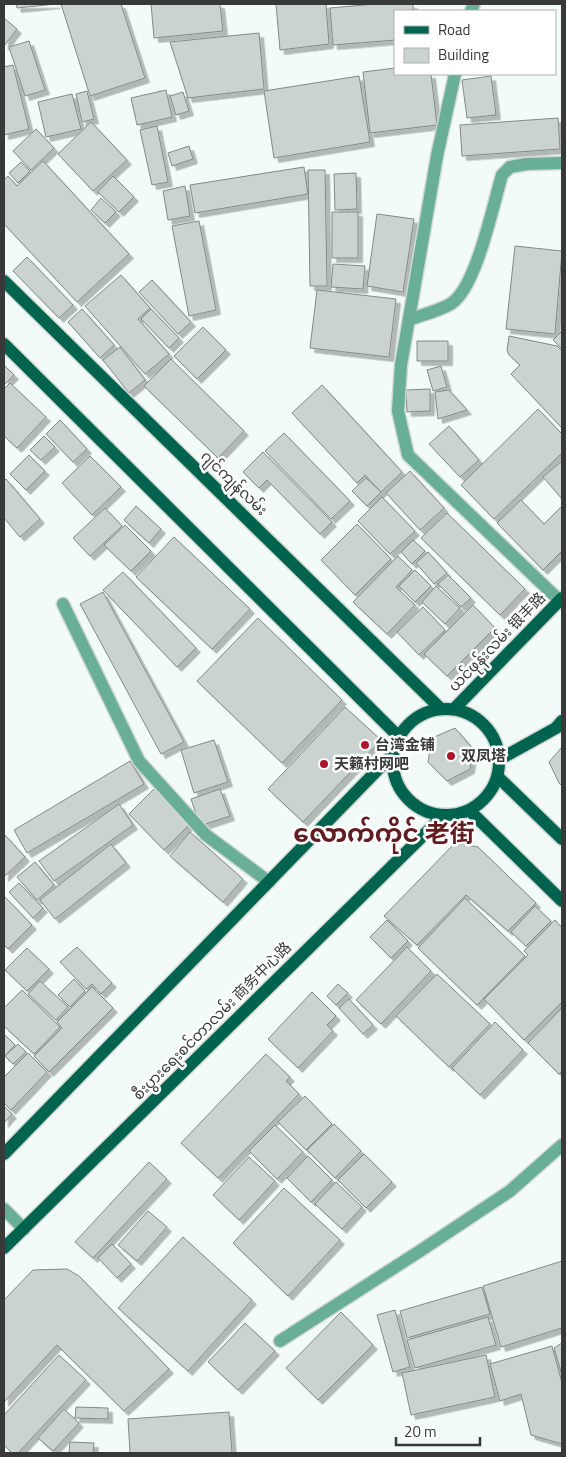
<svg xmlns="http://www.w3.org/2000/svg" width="566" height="1457" viewBox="0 0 566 1457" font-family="'Titillium Web','Noto Sans SC','Noto Sans Myanmar',sans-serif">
	<defs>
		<filter id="shadow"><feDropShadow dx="4.5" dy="4.5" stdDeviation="0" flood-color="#0004"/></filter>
	</defs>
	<rect width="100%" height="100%" fill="#f2fbf7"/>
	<path fill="#cad3cf" stroke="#828a87" filter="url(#shadow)" d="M16,4H56L17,8Z
		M61,4H121L145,78L90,96Z
		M151,4H220L223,31L154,38Z
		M276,4H326L329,44L280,50Z
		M375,4H413V11H395V40L333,45L330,8Z
		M4,18L17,29L4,46Z
		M259,33L264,89L188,98L170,42Z
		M29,41L45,90L25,96L9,47Z
		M13,65L29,129L4,135V67Z
		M395,68V74H431L437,125L370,133L363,72Z
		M359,76L370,142L274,158L264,91Z
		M491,76L496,115L467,118L462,80Z
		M166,90L172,117L137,125L131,98Z
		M87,91L94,119L82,122L76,94Z
		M183,92L189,111L176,115L170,96Z
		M72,94L81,129L46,137L38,102Z
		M558,118L560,149L462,156L460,125Z
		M91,122L127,160L93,191L58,154Z
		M157,126L168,182L152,185L140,130Z
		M36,129L54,148L31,170L13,151Z
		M189,146L193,159L172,166L168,153Z
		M43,161L129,254L77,302L4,224V180L8,176L17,186Z
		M21,162L30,171L18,183L9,173Z
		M304,167L308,194L195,213L190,185Z
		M308,170H325L327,286H310Z
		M356,173L357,209L335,210L334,174Z
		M113,176L134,197L119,212L98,192Z
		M185,186L190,216L168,220L163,191Z
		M101,198L116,212L105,223L91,210Z
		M332,212H358V258H332Z
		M377,214L414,219L403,292L367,286Z
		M199,221L216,310L189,316L172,226Z
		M515,246L562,251L555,334L506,329Z
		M27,257L73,305L59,318L13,271Z
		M333,264L365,266L363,289L331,287Z
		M121,275L150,308L138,319L169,354L145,374L85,306Z
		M152,280L191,322L178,334L139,292Z
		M317,290L396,299L389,357L310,348Z
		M82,309L114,345L100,358L68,322Z
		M151,309L179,338L169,348L141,319Z
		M203,327L226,350L197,379L174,356Z
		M562,331V349L553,340Z
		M509,336L557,346L562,351V428L511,374L520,365L509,355L507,350Z
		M417,341H448V361H417Z
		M120,347L145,380L129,393L103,360Z
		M171,359L244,431L218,458L144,386Z
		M4,365L14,375L4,385Z
		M441,366L447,387L433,391L427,370Z
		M10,383L46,417L17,448L4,436V389Z
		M322,385L402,472L381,492L365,475L357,483L292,413Z
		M430,389V411L407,412L406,390Z
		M449,390L467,410L438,419L435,392Z
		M538,409L562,434V453L494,519L461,485Z
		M60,420L87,449L73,462L46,434Z
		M449,426L479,460L460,477L429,444Z
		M284,433L350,501L331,519L265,451Z
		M44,436L55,447L41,460L30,450Z
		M263,452L332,522L320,534L267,480L259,488L243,472Z
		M29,455L45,471L26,490L10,474Z
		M90,456L121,487L92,515L62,483Z
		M562,461V499L543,477Z
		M410,471L444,508L420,530L386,493Z
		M366,478L381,492L367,506L352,491Z
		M6,479L40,519L20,537L4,518V481Z
		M382,497L415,531L390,554L358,521Z
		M521,500L544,524L562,506V551L543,570L497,523Z
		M136,506L161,529L149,543L124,520Z
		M105,508L122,526L90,556L73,538Z
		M447,513L525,589L500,615L421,538Z
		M357,524L391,559L355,595L321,560Z
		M125,525L151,551L131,571L104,545Z
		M174,537L250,609L212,649L136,577Z
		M413,540L425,551L412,564L401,552Z
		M428,552L447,573L434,584L416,563Z
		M398,556L412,570L396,587L415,605L387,634L353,602Z
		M415,570L431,586L415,602L399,586Z
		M123,572L196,648L177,667L103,590Z
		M448,575L471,598L461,607L438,584Z
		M436,586L460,608L445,624L422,602Z
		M103,592L184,742L161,754L80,604Z
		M473,605L495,628L447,676L424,654Z
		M423,607L445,630L419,655L397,632Z
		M258,618L342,700L282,763L197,681Z
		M345,707L381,740L303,822L268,789Z
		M455,728L473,749L470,769L447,781L428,762L432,738Z
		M214,740L228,782L194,793L181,750Z
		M562,747V786L559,783L549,762Z
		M130,761L144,784L27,853L14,830Z
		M155,788L190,824L164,850L129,814Z
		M220,789L230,816L200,826L191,799Z
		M119,804L133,825L54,881L39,861Z
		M190,832L243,879L223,902L170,856Z
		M4,834L25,857L4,877Z
		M455,843L478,847L536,903L508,931L466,895L417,945L384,916Z
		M111,844L126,863L55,919L40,900Z
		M35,862L54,885L37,900L17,877Z
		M19,883L43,908L33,918L9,892Z
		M4,896L32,925L8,949L4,945Z
		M465,898L525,956L477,1005L418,948Z
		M535,906L551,921L526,946L511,932Z
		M387,920L408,941L391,958L370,937Z
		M555,920L562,928V1002L524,1040L484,999L528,955L524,951Z
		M77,947L112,983L101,994L92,984L86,989L60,962Z
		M407,947L431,971L381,1024L356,1000Z
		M27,948L49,969L27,991L5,970Z
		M437,974L490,1024L449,1067L396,1016Z
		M74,979L85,991L70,1007L58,995Z
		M40,981L68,1007L56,1020L28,994Z
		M338,984L348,993L336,1005L327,996Z
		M92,987L113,1008L49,1072L34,1056L62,1028L57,1022Z
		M22,990L60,1027L34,1054L4,1026V1008Z
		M312,992L336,1016L327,1025L333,1031L298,1068L268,1039Z
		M349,999L373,1025L363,1034L339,1008Z
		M562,1008V1071L559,1074L528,1043Z
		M495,1022L523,1050L480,1095L452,1068Z
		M4,1034L15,1045L4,1057Z
		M18,1044L26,1052L13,1064L5,1056Z
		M28,1053L47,1072L11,1110L4,1103V1077Z
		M266,1054L290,1077L286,1081L299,1094L218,1178L181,1143Z
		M305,1096L332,1124L306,1150L278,1122Z
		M4,1106L12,1114L4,1123Z
		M334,1124L361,1151L335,1178L307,1150Z
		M275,1125L303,1152L277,1179L249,1151Z
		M364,1154L392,1182L366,1208L338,1180Z
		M308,1156L332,1180L311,1202L287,1178Z
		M249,1157L275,1181L239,1220L213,1195Z
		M149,1162L167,1179L93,1258L75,1242Z
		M336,1182L362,1207L342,1229L315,1204Z
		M284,1188L340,1240L288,1296L233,1243Z
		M148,1211L167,1227L137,1261L118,1245Z
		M183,1237L252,1300L188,1371L118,1308Z
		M112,1244L131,1264L117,1278L98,1258Z
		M562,1261V1328L501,1347L483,1286Z
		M67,1269L79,1276L169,1369L124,1411L57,1345L4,1402V1300L33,1270Z
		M482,1287L490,1314L407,1338L400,1311Z
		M395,1310L410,1367L393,1372L377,1315Z
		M341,1312L373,1345L318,1400L286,1368Z
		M488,1317L496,1345L415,1368L407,1340Z
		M245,1323L275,1351L238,1390L208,1362Z
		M562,1343V1375L554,1348Z
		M552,1346L562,1383V1444L531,1435L521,1394L500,1401L490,1364Z
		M59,1355L86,1380L18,1453H12L4,1445V1415Z
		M486,1355L495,1397L411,1415L402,1373Z
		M76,1407L108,1408V1419L75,1418Z
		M64,1409L79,1423L53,1451L38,1438Z
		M229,1412L232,1453H130L128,1419Z
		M70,1442L94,1443L93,1453H69Z"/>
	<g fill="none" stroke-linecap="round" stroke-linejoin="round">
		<g stroke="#d0d8d5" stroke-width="15">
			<path id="minor" d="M471,11L474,4
				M455,74L437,156L401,365L398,411L408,455L560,601
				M409,320C421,315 442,310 452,303C477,285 493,205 502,175L510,167L527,164L562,163
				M63,604L139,761L206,835L269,882
				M4,1209L24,1229
				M280,1341L420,1251L510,1191L562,1145"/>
		</g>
		<g stroke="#d0d8d5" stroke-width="15">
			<path id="major" d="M4,281L441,709
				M4,344L399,737
				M393 762a53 53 0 1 1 106 0a53 53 0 1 1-106 0Z
				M454,709L562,598
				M500,759L556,728L562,721
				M498,777L562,839
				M469,810L562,901
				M4,1154L393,754
				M4,1248L443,816"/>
		</g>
		<use href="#minor" stroke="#69ae97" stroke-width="12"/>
		<use href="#major" stroke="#00634d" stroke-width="12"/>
	</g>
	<g fill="#ac172e" stroke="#fff" stroke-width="2">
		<circle cx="365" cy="745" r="5"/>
		<circle cx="451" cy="756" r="5"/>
		<circle cx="324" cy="764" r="5"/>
	</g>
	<g text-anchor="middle" stroke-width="5" stroke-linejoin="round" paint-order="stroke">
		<g font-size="15" fill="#373a39" stroke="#fff">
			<text transform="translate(234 483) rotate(44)" y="5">ဂျင်ကျန်လမ်း</text>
			<text transform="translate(497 642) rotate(-46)" y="5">ယင်ဖုန်းလမ်း 银丰路</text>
			<text transform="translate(212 1021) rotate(-45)" y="5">စီးပွားရေးစင်တာလမ်း 商务中心路</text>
		</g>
		<g font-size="15" font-weight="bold" fill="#373a39" stroke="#fff" text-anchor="start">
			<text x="375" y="750">台湾金铺</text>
			<text x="461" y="761">双凤塔</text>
			<text x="334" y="769">天籁村网吧</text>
		</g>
		<g font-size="25" font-weight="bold" fill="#621d21" stroke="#fff">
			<text x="384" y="842">လောက်ကိုင် 老街</text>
		</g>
	</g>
	<rect width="566" height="1457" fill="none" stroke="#373a39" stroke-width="10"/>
	<rect x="394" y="10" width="162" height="65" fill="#ffffff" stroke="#afb0b0"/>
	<rect x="404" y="26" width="25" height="8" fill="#00634d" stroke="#afb0b0"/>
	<text x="438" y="35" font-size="15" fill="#373a39">Road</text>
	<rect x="404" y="48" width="25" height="15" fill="#cad3cf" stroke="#afb0b0"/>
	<text x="438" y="60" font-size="15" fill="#373a39">Building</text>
	<path d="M396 1437v8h84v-8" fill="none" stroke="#373a39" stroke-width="2.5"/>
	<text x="404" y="1437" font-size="15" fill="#373a39" stroke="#ffffff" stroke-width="4" paint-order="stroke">20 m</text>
</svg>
